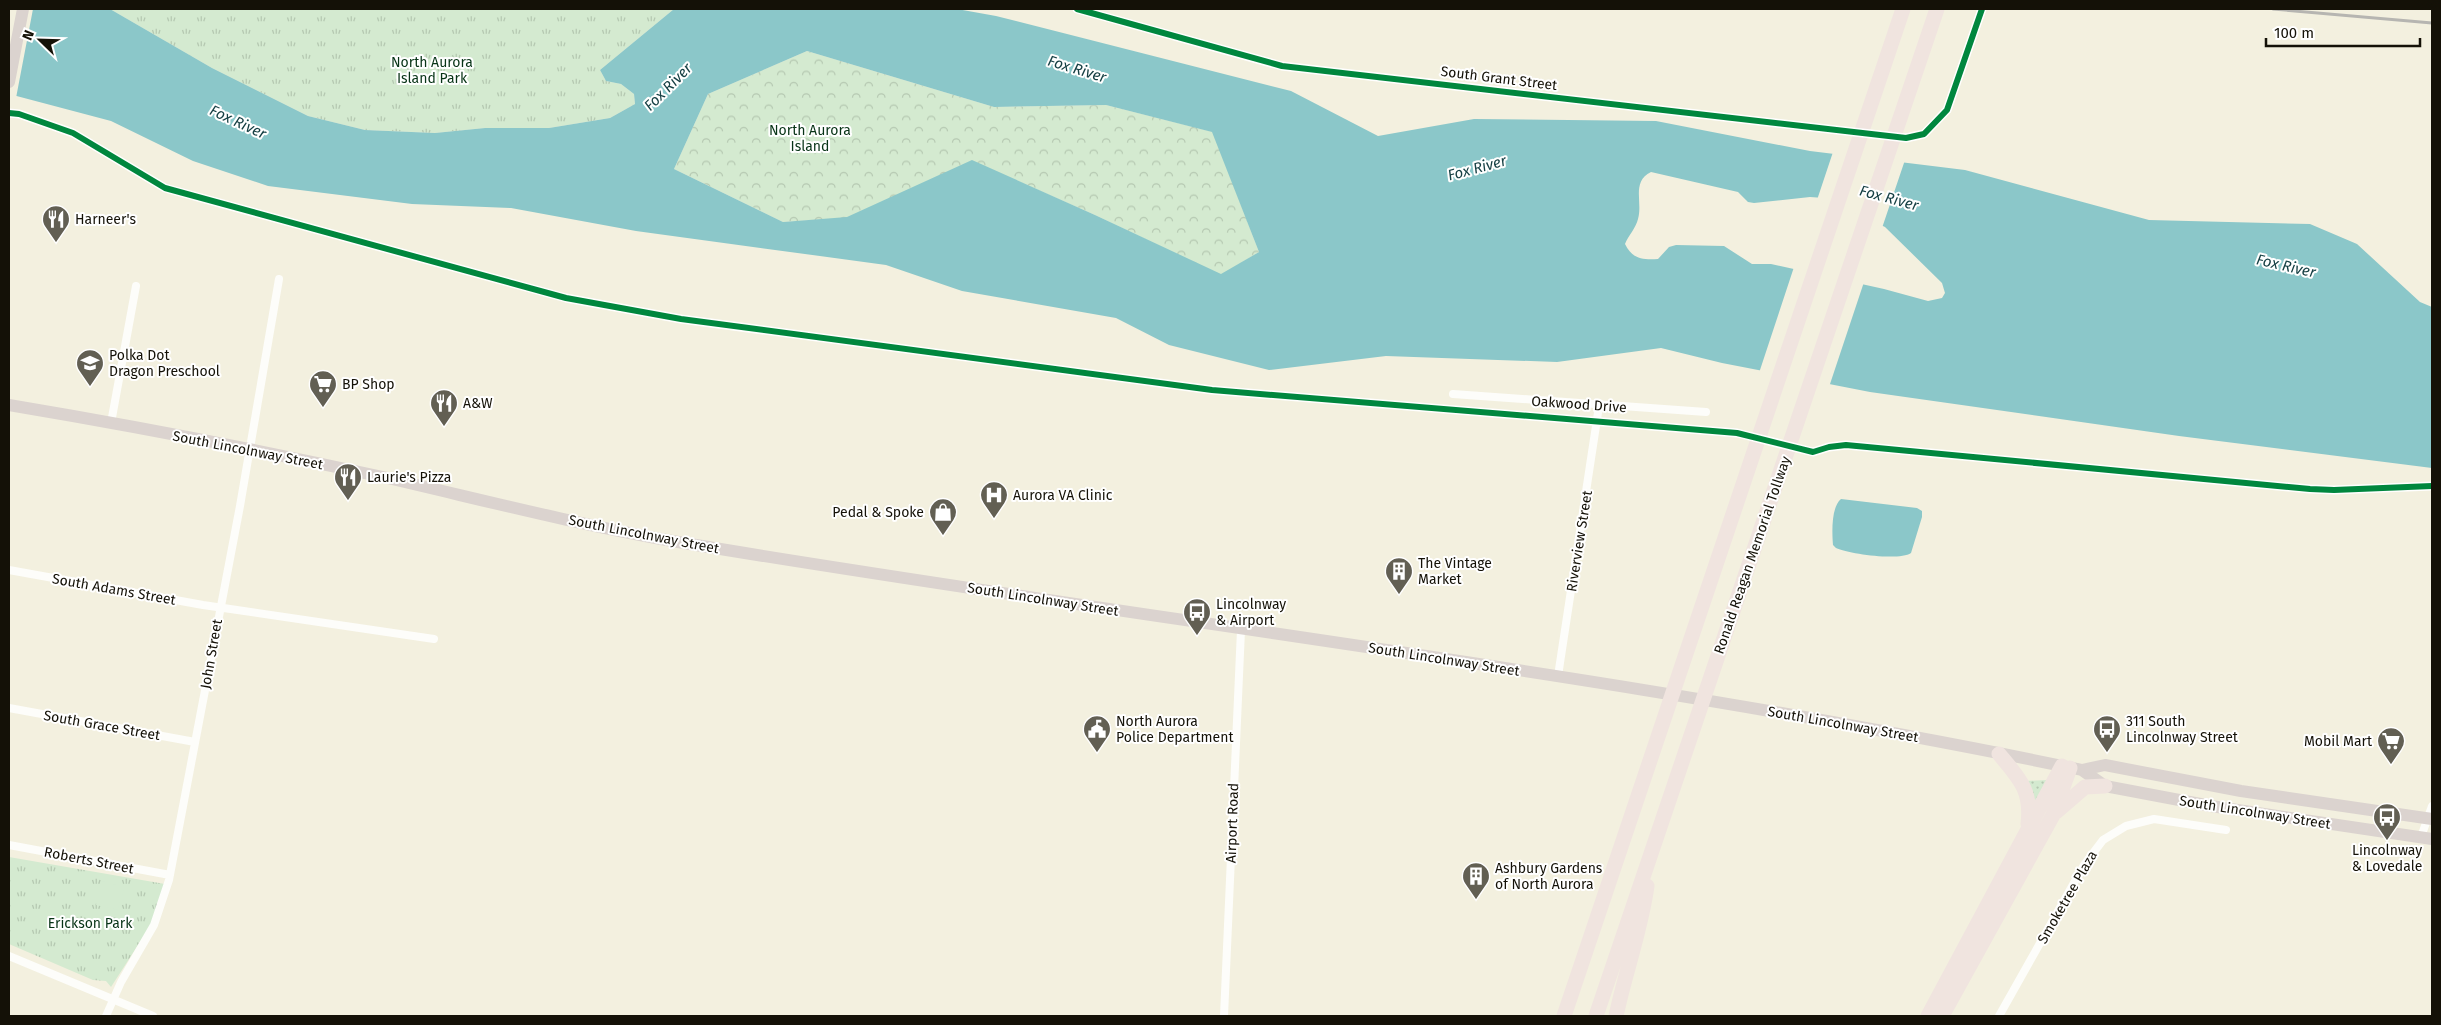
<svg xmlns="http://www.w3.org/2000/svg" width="2441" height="1025" viewBox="0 0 2441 1025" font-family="'Fira Sans',sans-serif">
	<defs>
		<pattern id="grass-dots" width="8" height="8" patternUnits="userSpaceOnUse" patternTransform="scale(1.25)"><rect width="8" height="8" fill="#d4ead0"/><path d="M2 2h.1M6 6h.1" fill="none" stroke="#b5c8b1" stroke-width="1.8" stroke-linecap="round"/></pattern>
		<pattern id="forest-crowns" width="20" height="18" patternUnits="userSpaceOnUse" patternTransform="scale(1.25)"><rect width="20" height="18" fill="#d4ead0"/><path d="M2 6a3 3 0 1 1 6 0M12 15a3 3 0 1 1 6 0" fill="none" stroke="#b5c8b1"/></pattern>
		<pattern id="park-tufts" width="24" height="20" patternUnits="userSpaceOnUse" patternTransform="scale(1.25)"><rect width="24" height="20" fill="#d4ead0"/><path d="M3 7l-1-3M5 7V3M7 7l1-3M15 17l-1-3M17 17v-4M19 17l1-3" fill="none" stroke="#b5c8b1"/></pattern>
	</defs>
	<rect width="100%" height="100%" fill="#f3f0df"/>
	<path fill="url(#grass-dots)" d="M2047,780L2034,810L2026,781Z"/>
	<path fill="url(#forest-crowns)" d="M807,51L994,107L1106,105L1213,132L1259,252L1221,275L1095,215L972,161L847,218L783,222L674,169L708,94Z"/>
	<path fill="url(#park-tufts)" d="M110,9H674L600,70L606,81L621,84L634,94L635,104L610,118L549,128H485L435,133L365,130L308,116L212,68Z
		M9,857L165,884L151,925L111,987L106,981L93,980L9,944Z"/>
	<path fill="#d4ead0" d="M102,881L124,887L118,910L96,905Z"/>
	<path fill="#8bc7c9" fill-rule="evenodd" d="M9,9H110L212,68L308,116L365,130L435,133L485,128H549L610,118L635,104L634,94L621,84L606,81L600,70L674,9H957L996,16L1291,91L1378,136L1474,119L1656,121L1810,151L1965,170L2149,220L2310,224L2357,244L2420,302L2432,307V468L2179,436L1870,392L1722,363L1661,348L1557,362L1386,356L1269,370L1169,345L1116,318L962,291L886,265L636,231L511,208L412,204L268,186L193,161L111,121L9,94ZM807,51L994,107L1106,105L1212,132L1259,252L1221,274L1095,215L972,160L847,217L783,222L674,169L708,94ZM1651,172L1738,192L1748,202L1754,203L1810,197L1824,198L1885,227L1942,283L1945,293L1942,298L1928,301L1884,289L1771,264H1752L1724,246L1676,245L1669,247L1658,259C1643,260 1632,259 1625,244C1628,236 1636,228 1638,219C1643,202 1631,182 1651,172Z
		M1841,499L1917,508L1922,511V517L1911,553C1899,561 1849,554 1836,548L1833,545C1832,533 1831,507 1841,499Z"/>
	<path fill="#f3f0df" d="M10,9H33L16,98L9,96Z
		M1833,152L1905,160L1882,228L1856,214L1817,200Z
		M1794,267L1864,282L1829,387L1759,373Z"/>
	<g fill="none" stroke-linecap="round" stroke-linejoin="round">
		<path stroke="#fdfdfa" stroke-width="8" d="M1077,9L1282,66L1906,138L1924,134L1947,110L1982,9
			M1453,394L1706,412
			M111,423L136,286
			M9,570L203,605L434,639
			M1558,676L1599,406
			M9,708L195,742
			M2421,837L2432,806
			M9,845L170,875
			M9,956L153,1016
			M106,1016L121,982L154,925L169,880L240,506L279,279
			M1224,1016L1241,630
			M1999,1016L2084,865L2103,840L2126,826L2154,819L2226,830"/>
		<path stroke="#dbd3cf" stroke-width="12" d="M9,82L23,9
			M9,405C134,426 259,450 383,477C479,499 575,524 672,541C1142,620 1616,673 2082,770L2105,786L2211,806L2432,839
			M2082,770L2105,765L2241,791L2432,819"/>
		<path stroke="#f0e4df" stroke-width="15" d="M1999,754C2019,778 2032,790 2028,824
			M2056,812L2085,787L2105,786
			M1564,1016L1903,9
			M1596,1016L1937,9
			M1616,1016C1625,973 1641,930 1647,886
			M1928,1016L2062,766
			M1942,1016L2053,815L2070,768"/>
		<path stroke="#b6b5b1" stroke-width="3" d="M2273,9L2432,23"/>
		<g stroke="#fff" stroke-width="9">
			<path id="cycleway" d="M1077,9L1282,66L1906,138L1924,134L1947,110L1982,9
				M9,113L19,114L73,133L165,188L566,298L681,319L1212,390L1737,433L1813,452L1829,447L1846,445L2310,489L2334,490L2432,486"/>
		</g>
		<use href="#cycleway" stroke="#00873e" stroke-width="6"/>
	</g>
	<defs>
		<g id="restaurant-pin" transform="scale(1.4375)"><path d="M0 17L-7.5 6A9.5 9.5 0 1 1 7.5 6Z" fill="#625f53" stroke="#fff"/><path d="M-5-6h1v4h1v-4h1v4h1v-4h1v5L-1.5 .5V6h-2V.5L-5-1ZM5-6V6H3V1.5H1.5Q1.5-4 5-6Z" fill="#fff"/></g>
		<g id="school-pin" transform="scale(1.4375)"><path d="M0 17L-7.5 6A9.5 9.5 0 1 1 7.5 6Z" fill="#625f53" stroke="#fff"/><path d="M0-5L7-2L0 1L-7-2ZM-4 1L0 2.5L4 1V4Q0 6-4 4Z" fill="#fff"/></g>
		<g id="supermarket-pin" transform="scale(1.4375)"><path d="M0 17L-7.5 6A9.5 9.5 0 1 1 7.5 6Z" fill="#625f53" stroke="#fff"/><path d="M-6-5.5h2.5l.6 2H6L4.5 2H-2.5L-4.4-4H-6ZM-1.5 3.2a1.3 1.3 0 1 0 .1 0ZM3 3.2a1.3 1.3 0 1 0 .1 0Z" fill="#fff"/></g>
		<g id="hospital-pin" transform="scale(1.4375)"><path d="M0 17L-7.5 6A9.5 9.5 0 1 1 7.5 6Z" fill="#625f53" stroke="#fff"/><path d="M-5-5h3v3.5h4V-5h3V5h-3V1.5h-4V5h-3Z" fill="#fff"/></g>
		<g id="shop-pin" transform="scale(1.4375)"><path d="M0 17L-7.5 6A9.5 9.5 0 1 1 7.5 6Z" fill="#625f53" stroke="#fff"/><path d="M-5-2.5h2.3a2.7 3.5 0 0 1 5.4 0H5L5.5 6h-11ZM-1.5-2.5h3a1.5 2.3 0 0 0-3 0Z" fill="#fff"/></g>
		<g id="building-pin" transform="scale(1.4375)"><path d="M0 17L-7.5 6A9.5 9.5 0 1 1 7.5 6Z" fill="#625f53" stroke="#fff"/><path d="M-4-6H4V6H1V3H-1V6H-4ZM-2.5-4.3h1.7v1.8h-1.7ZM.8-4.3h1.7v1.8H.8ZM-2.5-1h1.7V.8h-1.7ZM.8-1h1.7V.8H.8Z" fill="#fff"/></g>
		<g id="bus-pin" transform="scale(1.4375)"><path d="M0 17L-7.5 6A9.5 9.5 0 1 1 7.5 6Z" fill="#625f53" stroke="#fff"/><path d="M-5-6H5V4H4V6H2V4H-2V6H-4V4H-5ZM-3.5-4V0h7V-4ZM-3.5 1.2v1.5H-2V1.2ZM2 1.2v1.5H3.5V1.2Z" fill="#fff"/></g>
		<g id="civic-pin" transform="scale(1.4375)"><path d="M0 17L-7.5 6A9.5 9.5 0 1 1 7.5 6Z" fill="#625f53" stroke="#fff"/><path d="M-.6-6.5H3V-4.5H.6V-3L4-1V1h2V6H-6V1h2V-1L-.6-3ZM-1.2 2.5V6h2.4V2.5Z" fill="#fff"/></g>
	</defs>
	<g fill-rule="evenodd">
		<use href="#restaurant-pin" x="56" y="219"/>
		<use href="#school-pin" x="90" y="363"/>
		<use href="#supermarket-pin" x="323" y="384"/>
		<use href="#restaurant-pin" x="444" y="403"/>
		<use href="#restaurant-pin" x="348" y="477"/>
		<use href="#hospital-pin" x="994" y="495"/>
		<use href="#shop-pin" x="943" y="512"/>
		<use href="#building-pin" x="1399" y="571"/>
		<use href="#bus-pin" x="1197" y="612"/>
		<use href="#civic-pin" x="1097" y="729"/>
		<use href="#bus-pin" x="2107" y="729"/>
		<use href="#supermarket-pin" x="2391" y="741"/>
		<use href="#bus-pin" x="2387" y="817"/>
		<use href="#building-pin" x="1476" y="876"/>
	</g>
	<g text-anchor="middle" stroke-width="4" stroke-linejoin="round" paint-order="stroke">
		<g font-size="14" fill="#073316" stroke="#fff">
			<text x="432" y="67">North Aurora<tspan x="432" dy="16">Island Park</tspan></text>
			<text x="810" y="135">North Aurora<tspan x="810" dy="16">Island</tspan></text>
			<text x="90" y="928">Erickson Park</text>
		</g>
		<g font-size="14" fill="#141107" stroke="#fff">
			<text transform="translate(1499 78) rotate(7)" y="5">South Grant Street</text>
			<text transform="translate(1579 404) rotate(4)" y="5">Oakwood Drive</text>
			<text transform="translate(248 450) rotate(11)" y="5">South Lincolnway Street</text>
			<text transform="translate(644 534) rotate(11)" y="5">South Lincolnway Street</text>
			<text transform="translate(1579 541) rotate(-81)" y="5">Riverview Street</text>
			<text transform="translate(1752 555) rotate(-71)" y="5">Ronald Reagan Memorial Tollway</text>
			<text transform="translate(114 589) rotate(10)" y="5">South Adams Street</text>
			<text transform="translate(1043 599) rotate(9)" y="5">South Lincolnway Street</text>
			<text transform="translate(211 654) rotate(-80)" y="5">John Street</text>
			<text transform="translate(1444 659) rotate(9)" y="5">South Lincolnway Street</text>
			<text transform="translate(1843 724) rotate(10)" y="5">South Lincolnway Street</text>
			<text transform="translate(102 725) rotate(10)" y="5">South Grace Street</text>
			<text transform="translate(2255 812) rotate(9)" y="5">South Lincolnway Street</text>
			<text transform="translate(1232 823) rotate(-88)" y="5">Airport Road</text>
			<text transform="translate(89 860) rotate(11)" y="5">Roberts Street</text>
			<text transform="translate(2067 897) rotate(-60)" y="5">Smoketree Plaza</text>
		</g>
		<g font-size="14" fill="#141107" stroke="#fff" text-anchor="start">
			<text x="75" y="224">Harneer's</text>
			<text x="109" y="360">Polka Dot<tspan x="109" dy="16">Dragon Preschool</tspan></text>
			<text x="342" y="389">BP Shop</text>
			<text x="463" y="408">A&amp;W</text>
			<text x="367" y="482">Laurie's Pizza</text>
			<text x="1013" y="500">Aurora VA Clinic</text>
			<text x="924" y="517" text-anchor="end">Pedal &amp; Spoke</text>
			<text x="1418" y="568">The Vintage<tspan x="1418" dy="16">Market</tspan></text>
			<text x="1216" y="609">Lincolnway<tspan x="1216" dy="16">&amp; Airport</tspan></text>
			<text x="1116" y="726">North Aurora<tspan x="1116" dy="16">Police Department</tspan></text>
			<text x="2126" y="726">311 South<tspan x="2126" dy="16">Lincolnway Street</tspan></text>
			<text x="2372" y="746" text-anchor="end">Mobil Mart</text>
			<text x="2387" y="855" text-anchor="middle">Lincolnway<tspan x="2387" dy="16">&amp; Lovedale</tspan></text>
			<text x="1495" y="873">Ashbury Gardens<tspan x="1495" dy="16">of North Aurora</tspan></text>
		</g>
		<g font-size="15" font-style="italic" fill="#164044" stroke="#fff">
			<text transform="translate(1077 69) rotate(17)" y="5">Fox River</text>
			<text transform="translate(668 87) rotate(-45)" y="5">Fox River</text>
			<text transform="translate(238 122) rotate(25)" y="5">Fox River</text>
			<text transform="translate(1477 168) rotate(-15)" y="5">Fox River</text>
			<text transform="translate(1889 198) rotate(15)" y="5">Fox River</text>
			<text transform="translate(2286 266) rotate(13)" y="5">Fox River</text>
		</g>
	</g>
	<rect width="2441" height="1025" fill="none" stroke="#141107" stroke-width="20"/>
	<g transform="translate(40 40) rotate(293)" stroke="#ffffff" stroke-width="4" paint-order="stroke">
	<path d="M0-4L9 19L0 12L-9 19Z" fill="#141107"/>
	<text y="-8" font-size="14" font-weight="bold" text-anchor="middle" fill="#141107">N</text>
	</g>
	<path d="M2266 38v8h154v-8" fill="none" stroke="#141107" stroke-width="2.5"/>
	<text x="2274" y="38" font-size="15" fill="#141107" stroke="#ffffff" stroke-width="4" paint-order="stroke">100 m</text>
</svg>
